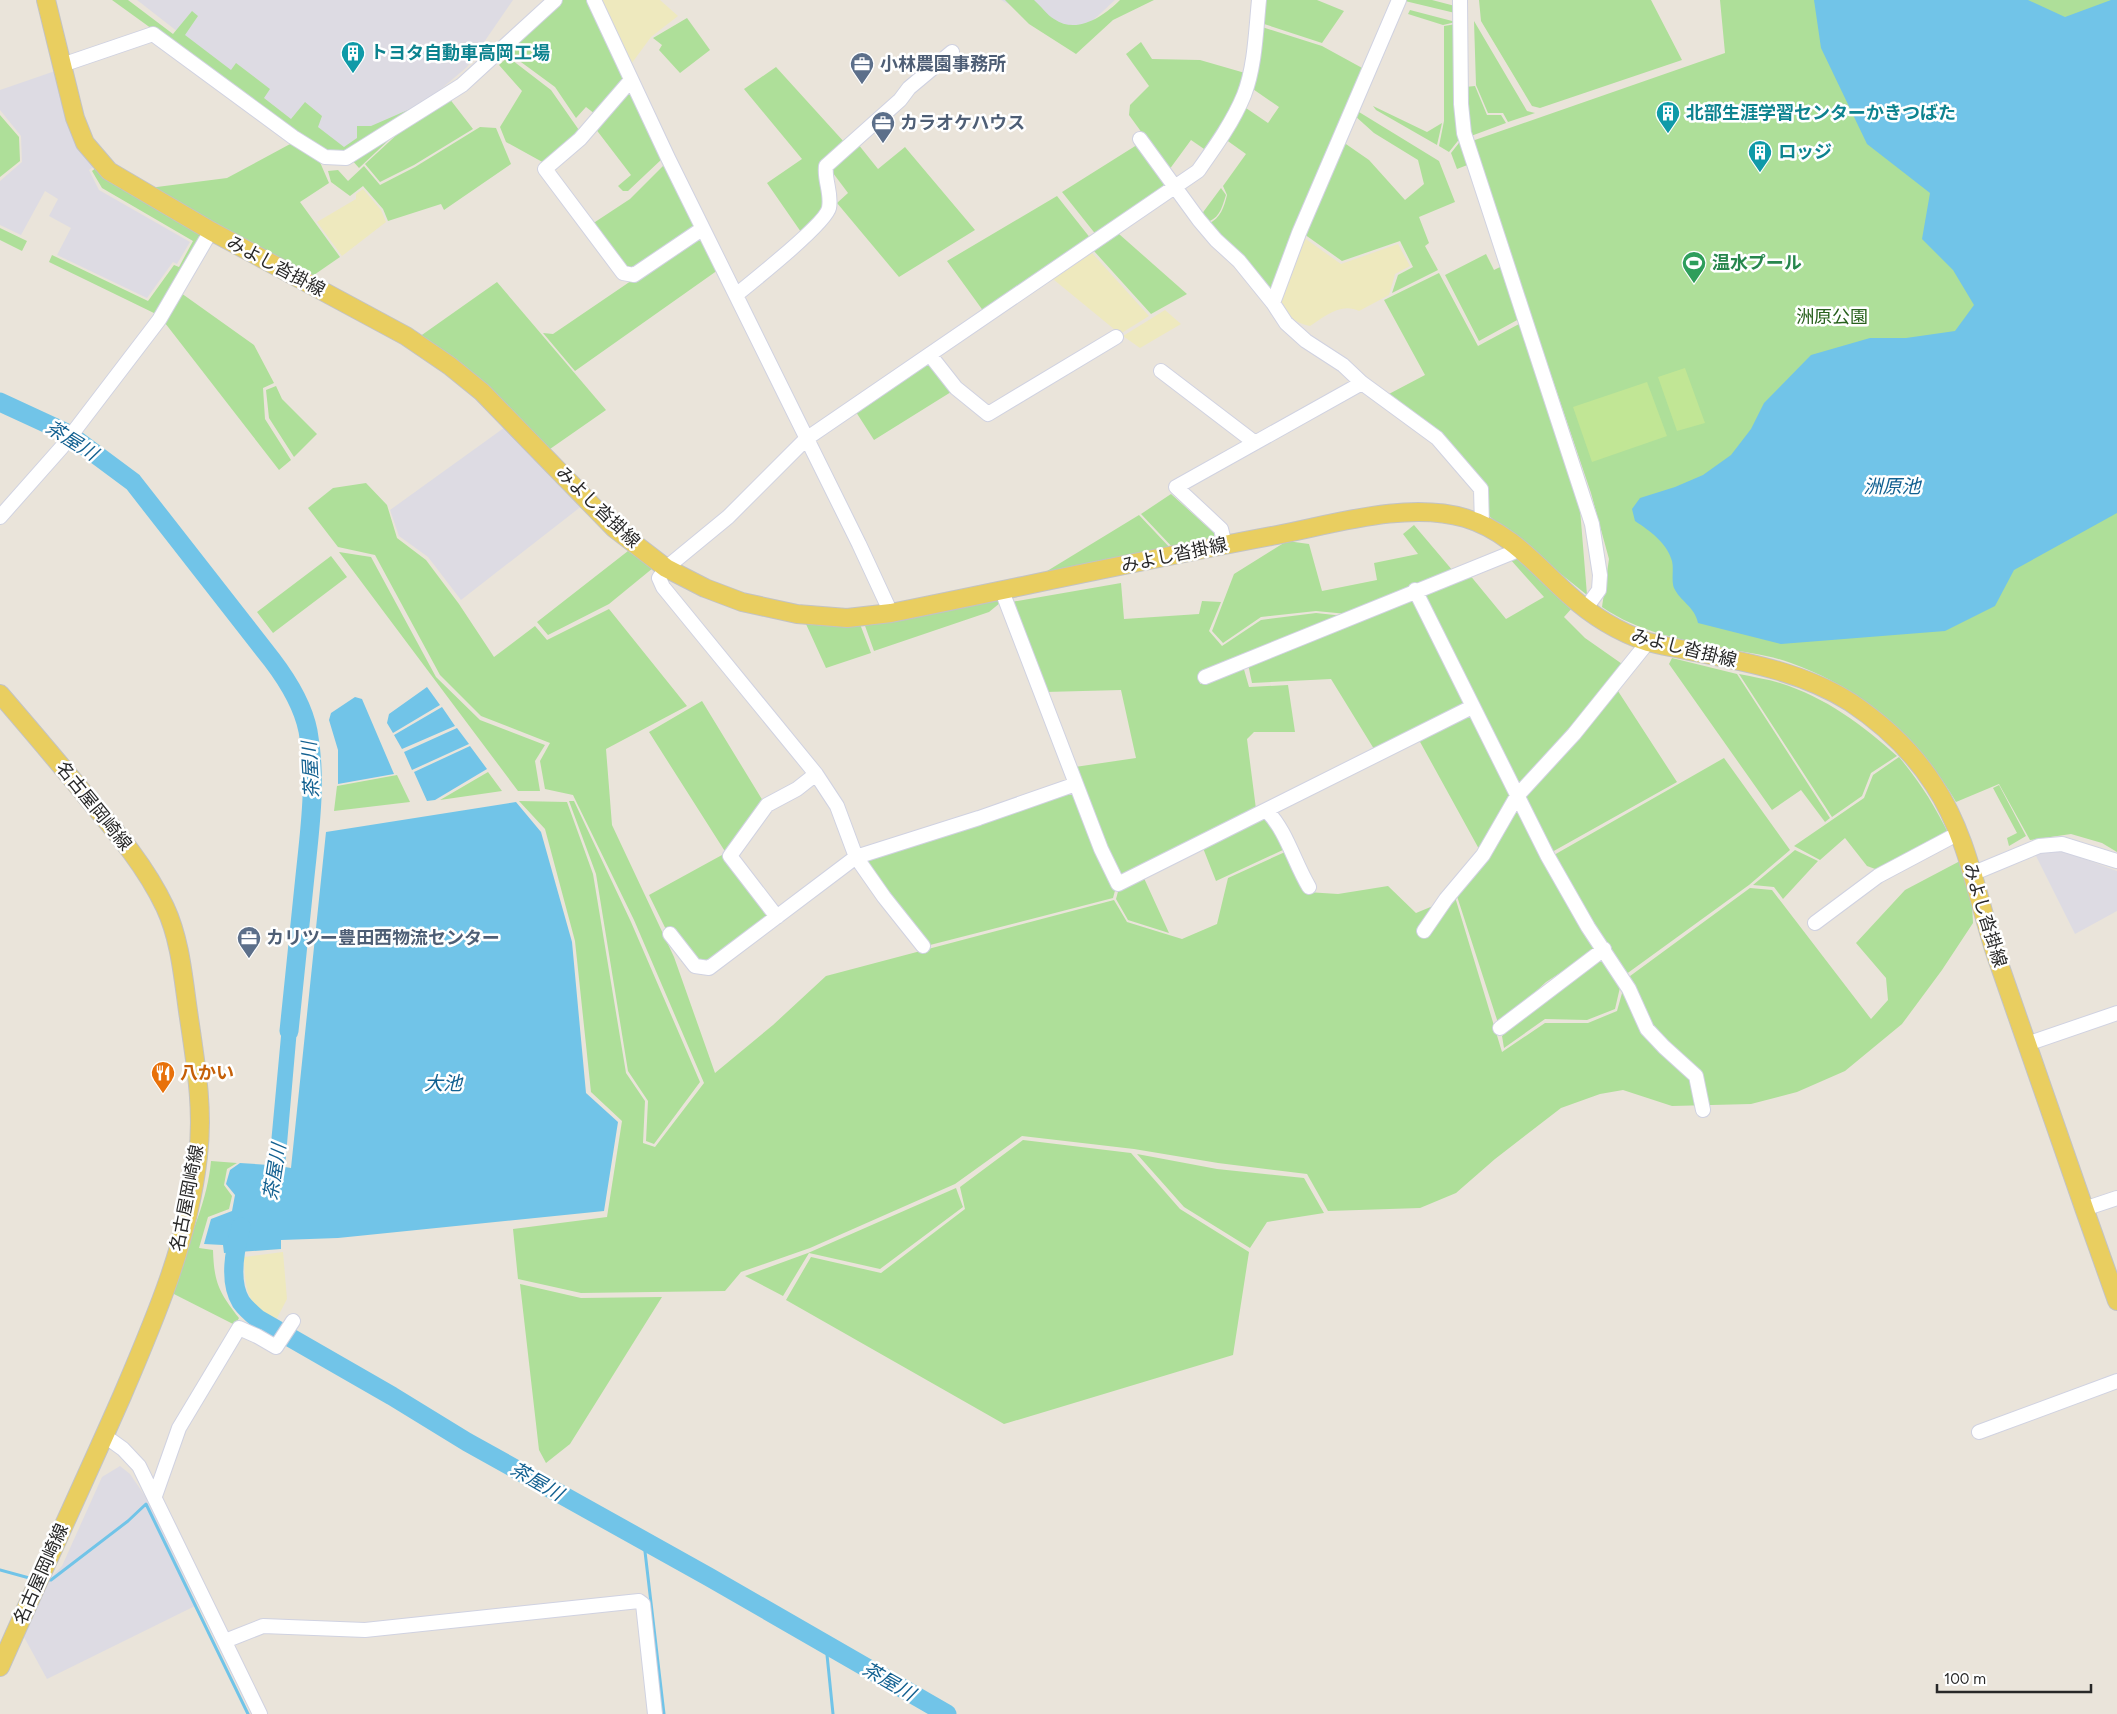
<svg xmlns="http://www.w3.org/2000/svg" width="2117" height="1714" viewBox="0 0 2117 1714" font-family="Figtree,'Noto Sans JP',sans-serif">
	<rect width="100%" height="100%" fill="#eae4da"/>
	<path fill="#dddbe3" d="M137,0H513L467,67L422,105L345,162Z
		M1001,0H1115L1073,39Z
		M58,70L95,166L89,170L99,190L190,242L177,264L173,262L147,298L57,255L71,228L49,216L58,199L45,191L21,235L0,225V181L22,162L21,136L0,110V90Z
		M508,425L583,505L461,600L428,557L399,536L390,510Z
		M2051,851L2065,852L2117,871V911L2075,934L2035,854Z
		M120,1466L130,1474L147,1499L197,1605L47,1679L24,1637L50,1578L62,1566L102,1477Z"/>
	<path fill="#aedf99" d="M112,0H128L173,34L192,11L198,16L185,35L231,70L236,63L270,89L264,98L291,119L305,102L322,116L318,127L344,147L357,138V126H371L417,106L345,155L325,154Z
		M562,0H588L625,80L595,114L586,107L576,118L555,87L506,51Z
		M1005,0H1034C1041,6 1047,15 1054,19C1077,35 1104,16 1120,0H1154L1113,20L1076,54L1029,24Z
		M1264,0H1317L1344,11L1322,43L1261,23Z
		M1401,0H1432L1455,6V13L1405,1L1359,112L1439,161L1455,202L1419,217L1429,243L1425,246L1438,270L1392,293L1398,275L1413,267L1400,241L1342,261L1304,234L1343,142L1369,160L1405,200L1424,184L1418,160L1374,133L1354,115Z
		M1479,0H1651L1682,60L1540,108L1532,106L1481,21Z
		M1720,0H2117V852L2102,843L2071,834L2030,840L1999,784L1956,802C1918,737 1862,688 1791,663C1770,655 1746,653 1724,648C1682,640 1638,632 1602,607L1609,559L1591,493L1472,141L1725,53Z
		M1410,10L1456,22L1443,25L1408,14Z
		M687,18L710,50L680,73L659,50L662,45L653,38Z
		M1474,21L1527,111L1535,113L1508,122L1503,113H1488L1476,85Z
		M1456,24L1461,137L1449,152L1439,146L1444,121V26Z
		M1262,27L1322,46L1364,69L1271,295L1208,224C1221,218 1224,207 1227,195L1223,186L1246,154L1225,139L1243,106L1268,123L1279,107L1250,87Z
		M1141,42L1152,59L1200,60L1245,73L1241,92L1207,151L1191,140L1169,170L1129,115L1130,105L1149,86L1126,54Z
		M508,57L551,90L581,133L546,164L506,142L500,127L522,91L499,65Z
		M776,67L845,143L823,162L825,208L801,232L767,183L802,159L744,89Z
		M1475,86L1487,115H1501L1506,123L1471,136L1465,87Z
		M630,88L663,158L628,191H623L618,186L631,175L595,128Z
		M449,98L473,129L414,165L380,182L365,164L415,118Z
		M1373,106L1427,132L1442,123L1437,145L1376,110Z
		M0,115L19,137L20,161L0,177Z
		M408,122L359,168L351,159Z
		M480,127L496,128L511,164L444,210L441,204L388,221L383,209L363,186L350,196L331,182L328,171L338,170L348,181L364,166L380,185L415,167Z
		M1462,139L1470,164L1457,169L1451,153Z
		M292,143L319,160L329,183L300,202L340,257L311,277L149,188L227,178Z
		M1140,143L1171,187L1097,236L1062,192Z
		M858,144L878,169L905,147L975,230L899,277L837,203L848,193L830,169Z
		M666,163L698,228L633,271L626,270L592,224L630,199Z
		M97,167L204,233L158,315L49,262L52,255L148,301L174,265L179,267L193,241L102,188L92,171Z
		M1221,188L1226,195C1222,207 1220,218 1207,222L1201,215Z
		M1057,196L1091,239L984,312L947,261Z
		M0,228L27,241L22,251L0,240Z
		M700,234L718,270L575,371L543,333L553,334Z
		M1119,234L1187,294L1151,314L1094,251Z
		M1486,254L1494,270L1502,266L1519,319L1479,341L1445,275Z
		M1439,273L1478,346L1519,324L1580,509L1587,595L1489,516L1486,488L1387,395L1425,375L1384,300Z
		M497,282L606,410L550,449L480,378L419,337Z
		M181,293L254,345L274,383L263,388L265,419L291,460L279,470L165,323Z
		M928,362L951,392L874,440L856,412Z
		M276,386L282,399L317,434L294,457L269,418L266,390Z
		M366,483L387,505L397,538L426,560L459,604L494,657L535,626L547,640L609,609L687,706L606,749L612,825L674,957L715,1073L773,1025L826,976L1114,900L1127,922L1182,939L1217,924L1228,878L1285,852L1307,892L1338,894L1388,886L1416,913L1455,897L1502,1052L1545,1023H1588L1617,1011L1626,979L1750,888L1772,890L1871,1019L1888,1000L1886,978L1856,943L1905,890L1960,861L1972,902L1973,923L1942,970L1902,1024L1845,1071L1797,1092L1751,1104L1672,1106L1623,1090L1600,1094L1561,1108L1495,1159L1456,1193L1420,1208L1328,1211L1307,1174L1218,1163L1134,1149L1022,1136L955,1184L810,1248L741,1272L725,1291L581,1293L518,1279L513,1229L607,1217L622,1121L591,1092L575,941L545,829L519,801L567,802L593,874L626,1073L645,1101L643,1143L655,1147L704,1083L634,920L573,795L545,789L540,761L550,743L481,716L440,675L375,555L338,547L308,508L333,488Z
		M1171,494L1214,533V539L1174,549L1141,514Z
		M1139,515L1172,550L1034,579Z
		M1414,525L1453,571L1347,614L1316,611L1261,617L1223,643L1212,631L1234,574L1287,541L1309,544L1322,591L1377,580L1374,563L1418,554L1403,534Z
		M628,551L653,568L609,604L548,635L537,622Z
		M339,552L371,557L436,677L480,720L545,745L535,761L540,791H518Z
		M1519,554L1573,607L1564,617L1585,638L1625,666L1519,786L1420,593L1469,574L1506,619L1544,597L1510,559Z
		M331,556L347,577L273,633L257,612Z
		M1121,583L1124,619L1199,614L1202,601L1221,602L1209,631L1222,646L1261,620L1316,613L1344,616L1200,674V684L1243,666L1249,687L1288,685L1295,732H1254L1247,739L1256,809L1121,878L1075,767L1136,758L1121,690L1045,692L1011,602Z
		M1413,597L1464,704L1374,749L1331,679L1252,683L1248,664Z
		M998,598L1000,603L989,612L874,651L864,623Z
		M806,624H860L871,653L826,668Z
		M1672,658L1737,674L1830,818L1825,822L1801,790L1772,810L1669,664Z
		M1739,674C1753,677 1767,679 1780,683C1825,697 1863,725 1897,756L1871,773L1862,796L1832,817Z
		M1616,688L1677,782L1552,852L1521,795Z
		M702,701L763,801L726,853L649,732Z
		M1470,713L1511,794L1479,849L1419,740Z
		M1899,757C1920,782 1935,806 1949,835L1878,870L1867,866L1845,838L1820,860L1794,846L1864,798L1873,775Z
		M1724,758L1790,850L1749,885L1625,975L1578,902L1554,855Z
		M488,772L502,791L440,800Z
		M397,775L410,802L334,811L337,786Z
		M1999,785L2026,836L2009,846L2007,838L2017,833L1993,788Z
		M1073,791L1116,887L1113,898L930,945L888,894L864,860Z
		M569,801H574L631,922L700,1082L654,1144L646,1141L648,1101L628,1071L596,874Z
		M1517,801L1599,948L1546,982L1499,1026L1455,890Z
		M1266,815L1285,849L1216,881L1203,848Z
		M1795,850L1818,861L1783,899L1774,887L1753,885Z
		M722,855L771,917L708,964L682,962L649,895Z
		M1143,876L1169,933L1128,920L1116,899L1119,888Z
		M1603,955L1621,983L1615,1009L1587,1020L1545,1019L1504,1048L1502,1036L1541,1001Z
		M1023,1140L1131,1153L1180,1209L1249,1252L1233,1355L1004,1424L786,1300L811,1257L881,1273L965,1209L960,1187Z
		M1137,1154L1217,1169L1304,1178L1324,1213L1267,1222L1250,1248L1184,1207Z
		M211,1161L237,1163L227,1169L224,1185L232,1196L229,1209L208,1217L199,1248L213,1250C214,1283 219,1292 239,1318L235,1325L168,1291C185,1249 207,1206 211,1161Z
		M956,1188L963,1207L880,1269L809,1253L783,1296L745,1276L808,1253Z
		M520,1284L581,1298L662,1297L570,1444L546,1463L539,1450Z"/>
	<path fill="#eee9be" d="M601,0H660L678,16L651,37L629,67Z
		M363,189L381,210L386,222L342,256L317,222L356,199V194Z
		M1303,237L1341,264L1398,244L1410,266L1395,274L1389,295L1359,311C1341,302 1324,317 1310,326C1293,322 1288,316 1281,300Z
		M1092,253L1149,316L1120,334L1053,279Z
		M1165,310L1181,324L1140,348L1123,336Z
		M283,1252L287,1299L275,1322C246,1305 245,1288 244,1257Z"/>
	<path fill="#c1e695" d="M1685,368L1705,423L1677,431L1658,377Z
		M1647,382L1667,436L1592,462L1573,407Z"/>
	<path fill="#71c4e8" d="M1814,0H2028L2065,17L2111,0H2117V513L2014,570L1995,606L1945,631L1781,644L1698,623C1695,607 1680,601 1674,588C1671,580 1674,569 1672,561C1667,543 1650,531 1635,521L1632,509L1640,498L1675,487L1703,475L1731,455L1751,429L1764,403L1811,355L1870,338H1906L1955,331L1974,305L1953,270L1922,239L1930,193L1867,144L1821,48Z
		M427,687L440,705L393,733L387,723L389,714Z
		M355,697L362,699L394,774L338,784V750L329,720L331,713Z
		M442,707L455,726L402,749L394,735Z
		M457,728L469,744L412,770L404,752Z
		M470,746L487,769L435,800L427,801L414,772Z
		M516,802L541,832L572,942L586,1093L618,1122L604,1211L338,1238L281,1240V1249L224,1253L223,1245L204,1244L211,1219L232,1211L235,1195L226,1184L230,1170L240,1163L269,1165L284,1004L299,1006L285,1167L291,1168L326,832Z"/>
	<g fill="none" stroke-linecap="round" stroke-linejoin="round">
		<path stroke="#71c4e8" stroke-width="3" d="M644,1543L664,1714
			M0,1570L33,1579
			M46,1580H51L128,1521L146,1504L248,1714
			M826,1645L833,1714"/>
		<path stroke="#71c4e8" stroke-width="19" d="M0,402L67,433L133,482L272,660C288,681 303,706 308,731C317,779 310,828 305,876C300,928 294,979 289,1031
			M241,1227C235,1249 228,1281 241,1302C246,1309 252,1314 258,1319L392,1396L467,1442L709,1577L947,1714"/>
		<g stroke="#d0d2e1" stroke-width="16">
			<path id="minor" d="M594,0L668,158L859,544L891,613
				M1460,0L1461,104L1464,133L1592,524L1600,575L1599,590L1586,608
				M62,65L153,34L293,137L325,157L346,158L462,85L555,0
				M631,80L580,139L545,169L623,273L634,275L702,229
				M1140,139L1199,220L1216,240L1239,261L1273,303L1286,323L1306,341L1343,365L1362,383L1437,438L1481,489L1482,525
				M736,295C752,282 826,223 829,208C832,193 824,180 826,166L900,100L909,88L952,52
				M1273,303L1299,233L1399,0
				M930,355L956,388L988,414L1116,337
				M1161,371L1254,442
				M0,517L62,447L159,320L211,231
				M1225,545L1221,529L1176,487L1362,383
				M1415,590L1547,855L1588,927L1629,989L1647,1029L1664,1047L1696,1076L1703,1110
				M1002,591L1101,849L1118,884L1472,707
				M1205,677L1521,549
				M1267,811C1287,832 1294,862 1309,887
				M1974,873L2039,846L2062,844L2117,861
				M777,917L730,856L767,805L797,789L816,774
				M1815,923L1878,876L1959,833
				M1424,931L1446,899L1483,855L1517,796L1574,734L1648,642
				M670,934L695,966L709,968L856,857L979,818L1076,784
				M923,946L884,897L856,857L837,806L816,774L663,587L659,578L666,568L728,517L806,439L1198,171C1215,147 1233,122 1244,95C1255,67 1256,30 1259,0
				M1500,1028L1604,949
				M2027,1044L2117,1013
				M2084,1209L2117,1198
				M1979,1432L2117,1381
				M105,1436L123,1449L139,1466L260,1714
				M155,1496L179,1428L239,1328L257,1336L276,1347L293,1321
				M225,1641L263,1626L365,1630L639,1601L643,1604L655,1714"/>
		</g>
		<g stroke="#c3c3c3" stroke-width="20">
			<path id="major" d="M46,0L75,118L85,143L109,171L211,231L406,336L450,366L482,392L614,528L666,568L705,588L742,602L797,614L847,618L891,613C1020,587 1148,559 1277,535C1334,524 1408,501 1465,518C1509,531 1536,565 1568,594C1592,616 1618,632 1648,642C1715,658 1790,664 1850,702C1883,724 1913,752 1934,785C1968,836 1977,898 1996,955C2036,1071 2076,1186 2117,1301
				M0,694C30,729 61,765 90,801C118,834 146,867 165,907C180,939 183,976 188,1011C195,1060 204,1107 198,1156C189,1240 155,1319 122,1396C82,1487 40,1576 0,1667"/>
		</g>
		<use href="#minor" stroke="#fff" stroke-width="14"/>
		<use href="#major" stroke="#e9ce60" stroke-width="18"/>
	</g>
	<defs>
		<g id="building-pin" transform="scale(1.25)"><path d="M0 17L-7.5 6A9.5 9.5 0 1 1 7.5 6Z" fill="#0f9aa8" stroke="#fff"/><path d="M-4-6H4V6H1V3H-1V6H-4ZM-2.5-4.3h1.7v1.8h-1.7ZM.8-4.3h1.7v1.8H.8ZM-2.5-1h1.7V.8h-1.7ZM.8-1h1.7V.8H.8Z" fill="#fff"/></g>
		<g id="office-pin" transform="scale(1.25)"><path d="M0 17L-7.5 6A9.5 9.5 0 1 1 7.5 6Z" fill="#5c6f8a" stroke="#fff"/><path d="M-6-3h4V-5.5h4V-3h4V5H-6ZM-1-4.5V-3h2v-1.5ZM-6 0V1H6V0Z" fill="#fff"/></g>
		<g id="stadium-pin" transform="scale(1.25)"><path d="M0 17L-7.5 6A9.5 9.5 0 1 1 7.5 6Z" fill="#2e9e5b" stroke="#fff"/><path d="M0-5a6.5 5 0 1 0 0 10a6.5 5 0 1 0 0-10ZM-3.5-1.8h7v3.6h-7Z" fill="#fff"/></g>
		<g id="restaurant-pin" transform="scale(1.25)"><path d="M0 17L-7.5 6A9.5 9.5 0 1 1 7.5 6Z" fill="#e8710a" stroke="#fff"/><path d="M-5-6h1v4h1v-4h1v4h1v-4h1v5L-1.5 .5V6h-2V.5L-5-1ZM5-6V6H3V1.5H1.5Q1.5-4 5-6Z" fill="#fff"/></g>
	</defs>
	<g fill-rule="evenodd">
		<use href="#building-pin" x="353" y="53"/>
		<use href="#office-pin" x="862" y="64"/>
		<use href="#building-pin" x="1668" y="113"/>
		<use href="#office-pin" x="883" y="123"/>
		<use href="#building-pin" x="1760" y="152"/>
		<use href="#stadium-pin" x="1694" y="263"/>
		<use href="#office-pin" x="249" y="938"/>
		<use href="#restaurant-pin" x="163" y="1073"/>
	</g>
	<g text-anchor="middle" stroke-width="5" stroke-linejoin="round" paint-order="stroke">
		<g font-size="18" font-weight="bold" fill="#0d838f" stroke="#fff" text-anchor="start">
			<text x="370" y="59">トヨタ自動車高岡工場</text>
			<text x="1686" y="119">北部生涯学習センターかきつばた</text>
			<text x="1778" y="158">ロッジ</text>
		</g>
		<g font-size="18" font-weight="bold" fill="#4e5e75" stroke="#fff" text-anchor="start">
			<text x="880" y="70">小林農園事務所</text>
			<text x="900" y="129">カラオケハウス</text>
			<text x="266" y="944">カリツー豊田西物流センター</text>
		</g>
		<g font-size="18" font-weight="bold" fill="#27864d" stroke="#fff" text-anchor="start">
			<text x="1712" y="269">温水プール</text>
		</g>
		<g font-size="18" fill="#282828" stroke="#fff">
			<text transform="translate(276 266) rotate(28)" y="6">みよし沓掛線</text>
			<text transform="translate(598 507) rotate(44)" y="6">みよし沓掛線</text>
			<text transform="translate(1174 555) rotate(-12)" y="6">みよし沓掛線</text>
			<text transform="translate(1684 648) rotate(14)" y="6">みよし沓掛線</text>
			<text transform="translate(94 806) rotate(51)" y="6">名古屋岡崎線</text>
			<text transform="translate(1985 915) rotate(73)" y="6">みよし沓掛線</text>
			<text transform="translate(187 1198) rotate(-79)" y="6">名古屋岡崎線</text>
			<text transform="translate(41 1574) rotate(-66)" y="6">名古屋岡崎線</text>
		</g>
		<g font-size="18" fill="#28611d" stroke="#fff">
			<text x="1832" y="323">洲原公園</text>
		</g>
		<g font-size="18" font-weight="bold" fill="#c56008" stroke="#fff" text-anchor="start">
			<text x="180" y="1079">八かい</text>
		</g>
		<g font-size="19" font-style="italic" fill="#136191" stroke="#fff">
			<text transform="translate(72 440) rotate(32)" y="7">茶屋川</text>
			<text x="1892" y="493">洲原池</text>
			<text transform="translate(310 770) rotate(-93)" y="7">茶屋川</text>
			<text x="443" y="1090">大池</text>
			<text transform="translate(274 1172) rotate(-81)" y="7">茶屋川</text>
			<text transform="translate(537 1481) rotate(30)" y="7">茶屋川</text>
			<text transform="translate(889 1681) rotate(30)" y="7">茶屋川</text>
		</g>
	</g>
	<path d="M1937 1684v8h154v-8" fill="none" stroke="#282828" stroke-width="2.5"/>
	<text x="1944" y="1684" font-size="15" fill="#282828" stroke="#ffffff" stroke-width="4" paint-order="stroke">100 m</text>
</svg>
